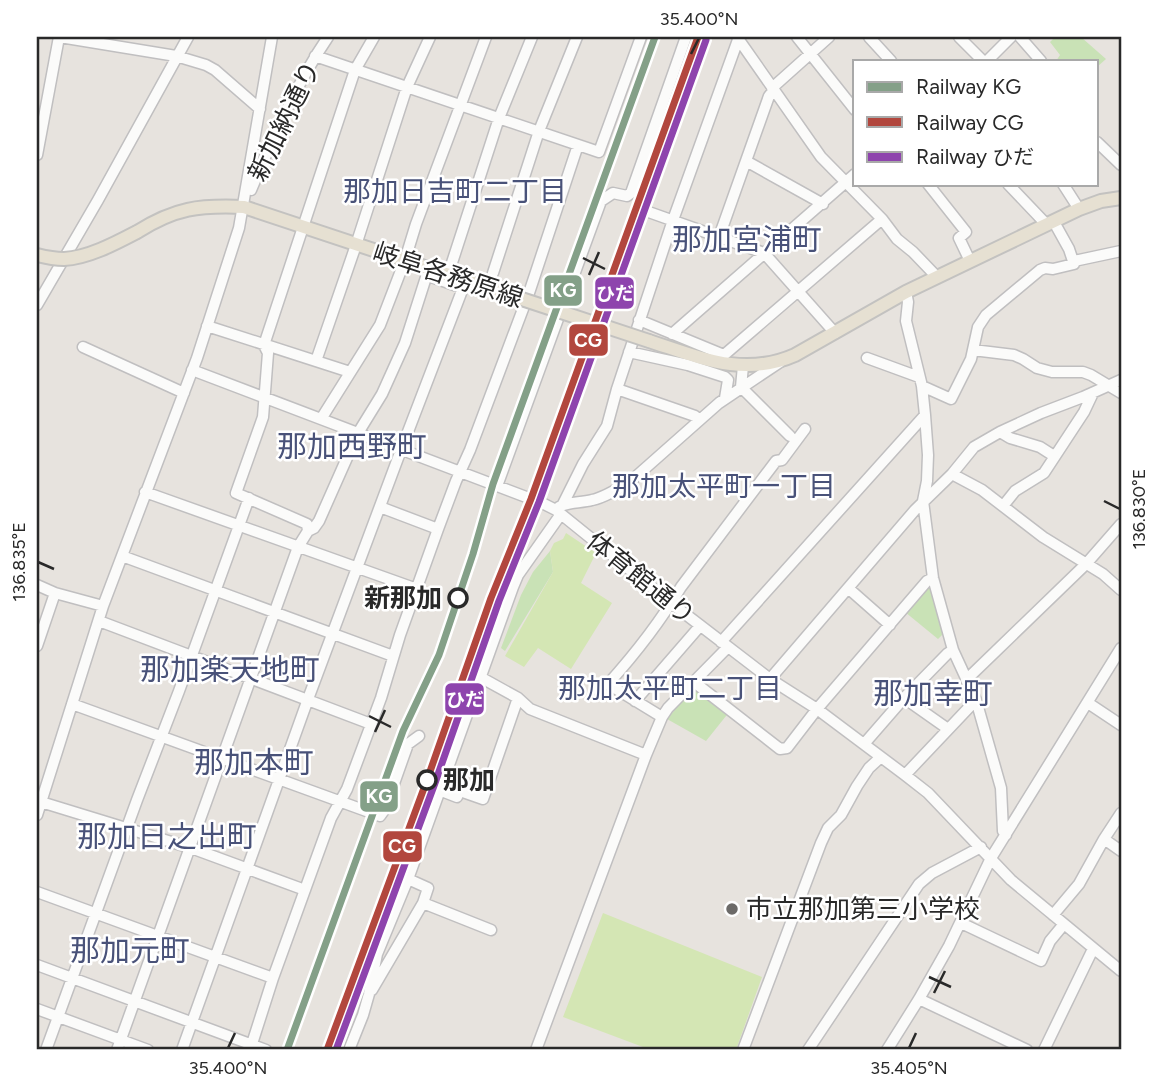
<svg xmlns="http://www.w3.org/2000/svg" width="1158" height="1087" viewBox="0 0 1158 1087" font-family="Figtree,'Noto Sans JP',sans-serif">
	<rect width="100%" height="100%" fill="#e7e3de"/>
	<path fill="#c9e2b6" d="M1055,37H1081L1106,59L1097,67V61H1056L1060,55L1050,42Z
		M550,551L553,572L505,651L501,648L521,595L533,572Z
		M933,580L945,632L938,639L905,612Z
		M696,684L730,711L706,741L667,719Z"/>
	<path fill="#d4e6b4" d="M566,533L596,553L581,583L612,603L571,669L538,648L524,667L505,656L553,572L550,551L554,543L563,539Z
		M603,913L762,977L736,1050H651L563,1017Z"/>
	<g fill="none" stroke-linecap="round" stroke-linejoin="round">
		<g stroke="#c0bfc0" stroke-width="13">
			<path id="minor" d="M60,37L176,56L206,65L215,70L260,109
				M737,37L821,157L882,219L897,239L913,252L937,277
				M797,37L855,110
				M869,37L891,61
				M959,37L983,61
				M1020,37L1041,61
				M315,56L599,152L641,37
				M987,61L1011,37
				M772,88L829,37
				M1097,142L1121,165
				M37,155L59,37
				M746,161L823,204
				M928,184L966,232L959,238L970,261
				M1008,184L1047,225
				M1063,184L1079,209
				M251,190C273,138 296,84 328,37
				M643,210L764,253L835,333
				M719,237L769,96L773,91
				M1074,261L1121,251
				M493,273L539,131L577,37
				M448,275L499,118L532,37
				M906,292L908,302L906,321L922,386L925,415L928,455L927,481L923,501L933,578L953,650L976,700L1001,788L1003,831L1006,835
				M37,305L98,200L188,37
				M639,320L724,355L882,219
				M207,326L350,372
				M672,334L855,174
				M83,347L184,393
				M973,350L1014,355L1023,359L1037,368L1052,372H1083L1091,375L1121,393
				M629,352L688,365L725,377L728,380L725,398
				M867,358L919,377
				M316,361L356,245L407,87L430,37
				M743,366L741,387L790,436
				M192,370L542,503L556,510L671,603L770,679L817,709L905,775L928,793L1011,880L1121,971
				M922,386L951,399L971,359L978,327L986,315L1040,270L1045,268L1053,269L1074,264L1069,249L1054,222
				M617,389L695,416L699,420
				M321,419L380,325L405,260L416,224L486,37
				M1000,432L1010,438L1040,447L1054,456
				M952,474L982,490L1043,537L1103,574L1121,590
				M497,486L601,201L613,193L627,196L631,193L686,37
				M145,492L417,589
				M563,504L583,464L607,426L617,389L673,220L739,37
				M1003,506L1015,491L1044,473L1084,412L1093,393
				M380,507L438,529
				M559,507C567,502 581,503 592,500C606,497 619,488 632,480L719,403L780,362
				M308,531L307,524L236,493L263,417L268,353L264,345L355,70L374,37
				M122,556L393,656
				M37,585L55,593L103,606
				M848,588L890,625
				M99,621L371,724
				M721,642L925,415
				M37,646L55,593
				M480,677L518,698L530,709L646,755
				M770,679L915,510L952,474L974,447L1000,432L1041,413L1083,397L1121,380
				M966,680L1086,564L1121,524
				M694,682L780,749L787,748L817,709L927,581L933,578
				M904,698L948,729
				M635,701L700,626
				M1088,703L1121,725
				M72,704L380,816L385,809L408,744L419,736
				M662,717L608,684C635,654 660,622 681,587L776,461L782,460L805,429
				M864,744L904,698L947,654L953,650
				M905,775L976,700
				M439,790L457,797L458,793L463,792L483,799L518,698
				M41,802L191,848L305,890
				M37,815L103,606L197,358L239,228L272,37
				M1104,839L1121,851
				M37,892L273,978
				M423,903L491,930
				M1053,915L1079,884L1104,839L1121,813
				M961,923L1041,961L1050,941L1064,924
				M37,965L266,1050
				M372,990L423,903L428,888L408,879
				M919,999L1027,1050
				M37,1009L148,1050
				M46,1050L137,800L179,691L249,498
				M117,1050L298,547L308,531L314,528L319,521L358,433L382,394L405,343L428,271
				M182,1050L308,699L401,450L463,288L426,275
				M250,1050L273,978L331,818L347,789L381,698L400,635L438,529L456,481L470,450L529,293L578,145
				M349,1050L363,1015L369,994L377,954L408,879L513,587L518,575L561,514
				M536,1050L646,755L662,717L668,708L728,647
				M743,1050L821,843L828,828L841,815L857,786L869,768L881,757
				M808,1050L919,884L932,873L981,847
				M887,1050L919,999L949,946L991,858L1121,648
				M1044,1050L1092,951L1094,949"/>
		</g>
		<g stroke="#c3c2c0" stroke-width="16">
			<path id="major" d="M137,232C175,208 199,205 244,207L455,277
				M649,341C699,357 743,378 795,355L906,292L1079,209L1101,201L1121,198"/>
		</g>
		<use href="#minor" stroke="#fbfbfa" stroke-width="10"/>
		<use href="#major" stroke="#e6e0d2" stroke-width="12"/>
		<g stroke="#c3c2c0" stroke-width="16" stroke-linecap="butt">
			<path id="major-bridge" d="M37,255C45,257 55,259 64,259C88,258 116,243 137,232
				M455,277L649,341"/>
		</g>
		<use href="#major-bridge" stroke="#e6e0d2" stroke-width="12"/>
		<g stroke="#fff" stroke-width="12">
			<path id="rail-1" d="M287,1050L403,731L439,655L473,554L493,484L655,37"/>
		</g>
		<g stroke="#fff" stroke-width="12">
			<path id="rail-2" d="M327,1050L427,780L491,598L531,499L698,37"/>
		</g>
		<g stroke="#fff" stroke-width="12">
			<path id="rail-3" d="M336,1050L435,783L499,601L539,502L706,40"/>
		</g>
		<use href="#rail-1" stroke="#84a088" stroke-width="7"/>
		<use href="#rail-2" stroke="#b2473e" stroke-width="7"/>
		<use href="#rail-3" stroke="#8e44ad" stroke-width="7"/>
	</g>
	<path fill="none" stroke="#292929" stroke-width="2.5" d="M691,54L699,38M583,258L605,269M589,275L599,252M1104,501L1120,509M38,562L54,569M369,716L391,727M375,732L385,710M929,977L951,987M934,993L945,971M228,1048L235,1033M909,1048L916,1033"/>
	<g fill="#fff" stroke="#292929" stroke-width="3.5">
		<circle cx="458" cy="598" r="9"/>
		<circle cx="427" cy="780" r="9"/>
	</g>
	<circle fill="#6c6a68" stroke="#fff" stroke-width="2.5" cx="732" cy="909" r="7"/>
	<g text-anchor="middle" stroke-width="5" stroke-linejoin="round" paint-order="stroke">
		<g font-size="26" fill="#292929" stroke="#fff">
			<text transform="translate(284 121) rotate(-64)" y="9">新加納通り</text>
			<text transform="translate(448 275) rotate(18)" y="9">岐阜各務原線</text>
			<text transform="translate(641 578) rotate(39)" y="9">体育館通り</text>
		</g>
		<g font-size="26" font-weight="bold" fill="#292929" stroke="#fff" text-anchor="end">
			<text x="442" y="607">新那加</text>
			<text x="443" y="789" text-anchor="start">那加</text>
		</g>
		<g font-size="26" fill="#292929" stroke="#fff" text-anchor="start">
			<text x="746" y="918">市立那加第三小学校</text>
		</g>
		<g font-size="28" fill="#495279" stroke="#fff">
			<text x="455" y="201">那加日吉町二丁目</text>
			<text x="724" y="496">那加太平町一丁目</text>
			<text x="670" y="698">那加太平町二丁目</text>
		</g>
		<g font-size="30" fill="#495279" stroke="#fff">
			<text x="747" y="250">那加宮浦町</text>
			<text x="352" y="457">那加西野町</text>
			<text x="230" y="680">那加楽天地町</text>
			<text x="933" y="704">那加幸町</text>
			<text x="254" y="773">那加本町</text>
			<text x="167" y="847">那加日之出町</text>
			<text x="130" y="961">那加元町</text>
		</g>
	</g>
	<g stroke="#fff" stroke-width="2.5">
		<rect x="543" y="274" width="40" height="33" rx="7" fill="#84a088"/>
		<rect x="594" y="276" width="41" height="34" rx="7" fill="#8e44ad"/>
		<rect x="568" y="323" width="41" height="34" rx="7" fill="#b2473e"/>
		<rect x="444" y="682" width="41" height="34" rx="7" fill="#8e44ad"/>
		<rect x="359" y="780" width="40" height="33" rx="7" fill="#84a088"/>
		<rect x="382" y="830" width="41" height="33" rx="7" fill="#b2473e"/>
	</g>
	<g font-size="19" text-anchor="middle" font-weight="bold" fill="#fff">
		<text x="563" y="297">KG</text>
		<text x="615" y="300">ひだ</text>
		<text x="588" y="347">CG</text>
		<text x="465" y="706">ひだ</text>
		<text x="379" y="803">KG</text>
		<text x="402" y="853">CG</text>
	</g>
	<rect width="1158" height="1087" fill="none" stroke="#ffffff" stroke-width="77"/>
	<rect x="853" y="60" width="245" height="126" fill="#ffffff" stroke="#a9a9a9" stroke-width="2"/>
	<rect x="867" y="82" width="35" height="10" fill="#84a088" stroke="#a9a9a9" stroke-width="2"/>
	<text x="916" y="94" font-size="21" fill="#292929">Railway KG</text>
	<rect x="867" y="117" width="35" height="10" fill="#b2473e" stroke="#a9a9a9" stroke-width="2"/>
	<text x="916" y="130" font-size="21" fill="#292929">Railway CG</text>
	<rect x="867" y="152" width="35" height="10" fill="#8e44ad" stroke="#a9a9a9" stroke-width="2"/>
	<text x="916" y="164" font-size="21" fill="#292929">Railway ひだ</text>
	<rect x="38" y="38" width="1082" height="1010" fill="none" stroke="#292929" stroke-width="2.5"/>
	<g font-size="18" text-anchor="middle" fill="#292929">
		<text x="699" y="25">35.400°N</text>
		<text transform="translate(1139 509) rotate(-90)" y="6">136.830°E</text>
		<text transform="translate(19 562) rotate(-90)" y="6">136.835°E</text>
		<text x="228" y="1074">35.400°N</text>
		<text x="909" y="1074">35.405°N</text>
	</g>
</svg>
